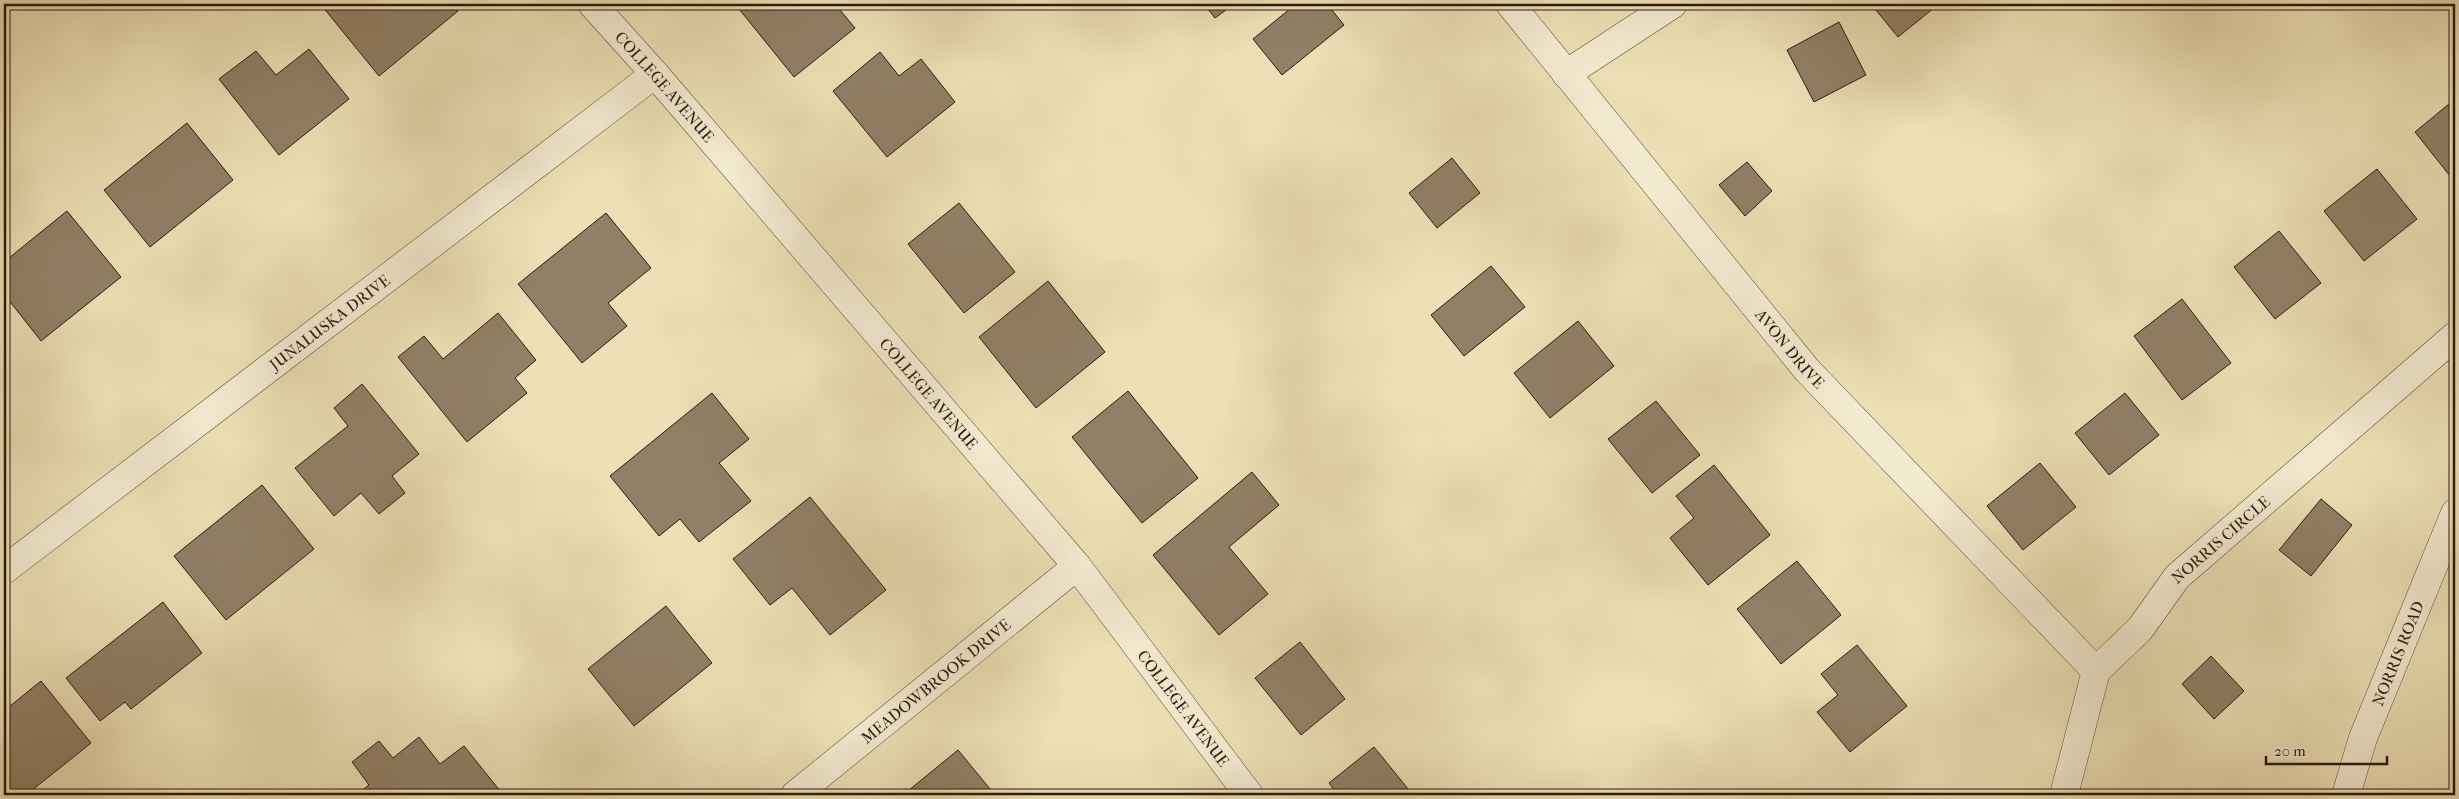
<svg xmlns="http://www.w3.org/2000/svg" width="2459" height="799" viewBox="0 0 2459 799" font-family="'IM FELL French Canon',serif">
	<rect width="100%" height="100%" fill="#ede0b6"/>
	<filter id="stains"><feTurbulence type="fractalNoise" baseFrequency=".004" numOctaves="4"/><feColorMatrix values="0 0 0 0 .2 0 0 0 0 .09 0 0 0 0 .02 0 0 0 .5 -.17"/></filter>
	<radialGradient id="worn" r=".72"><stop offset=".6" stop-color="#630" stop-opacity="0"/><stop offset="1" stop-color="#630" stop-opacity=".3"/></radialGradient>
	<path fill="#918066" stroke="#2d190f" d="M324,4H452L458,11L379,76L322,6Z
		M735,4H835L855,28L794,77Z
		M1204,4H1234L1215,18Z
		M1296,4H1327L1344,25L1282,75L1253,39Z
		M1871,4H1939L1898,37Z
		M1839,22L1866,75L1814,102L1787,50Z
		M309,49L349,99L279,155L219,79L256,51L276,75Z
		M880,52L899,76L921,59L955,102L887,157L833,91Z
		M2455,99V172L2450,176L2415,132Z
		M187,123L233,180L150,247L104,190Z
		M1452,158L1480,193L1437,228L1409,193Z
		M1747,162L1772,191L1745,216L1719,185Z
		M2377,169L2417,219L2364,261L2324,211Z
		M959,203L1015,272L964,313L908,244Z
		M67,211L121,277L41,341L4,294V262Z
		M606,213L651,268L608,303L627,326L582,363L518,284Z
		M2279,231L2321,283L2275,319L2234,267Z
		M1491,266L1525,307L1464,356L1431,315Z
		M1048,281L1105,352L1036,408L979,337Z
		M2182,299L2231,363L2182,400L2134,336Z
		M498,313L536,360L515,378L527,393L467,442L398,357L424,336L443,359Z
		M1578,321L1614,366L1550,418L1514,373Z
		M362,384L419,454L392,476L405,493L379,514L361,493L334,516L295,468L348,426L334,408Z
		M1128,391L1198,478L1142,523L1072,437Z
		M712,393L749,439L719,463L751,501L699,542L680,519L659,536L610,476Z
		M2125,393L2159,435L2109,475L2075,433Z
		M1656,401L1700,455L1652,493L1608,439Z
		M2040,463L2076,507L2023,550L1987,506Z
		M1714,465L1770,535L1708,585L1670,538L1694,518L1676,496Z
		M1252,472L1279,505L1229,547L1268,594L1219,635L1153,555Z
		M262,485L314,549L226,620L174,556Z
		M810,497L886,590L830,635L792,588L770,605L733,559Z
		M2321,499L2352,525L2311,576L2279,550Z
		M1797,561L1841,615L1781,664L1737,609Z
		M163,602L202,653L131,709L125,702L100,721L66,678Z
		M666,606L712,663L634,726L588,669Z
		M1300,642L1345,699L1301,735L1255,678Z
		M1857,645L1907,706L1850,752L1817,712L1838,695L1821,674Z
		M2211,656L2244,691L2214,719L2182,684Z
		M41,681L91,743L26,795H4V711Z
		M419,737L440,764L464,746L501,792L497,795H356L369,785L352,762L379,741L393,758Z
		M1374,747L1413,795H1338L1329,783Z
		M958,750L995,795H903Z
		M1864,790L1923,795H1864Z"/>
	<g fill="none" stroke-linecap="round" stroke-linejoin="round">
		<g stroke="#5d4b39" stroke-width="29">
			<g id="street">
				<path id="s1" d="M592,4L655,74L1077,566L1249,795"/>
				<path id="s2" d="M1510,4L1807,370L2096,671"/>
				<path d="M1566,74L1673,4"/>
				<path id="s3" d="M4,570L655,74"/>
				<path id="s4" d="M795,795L1077,566"/>
				<path id="s5" d="M2064,795L2096,671L2140,629L2177,577L2455,336"/>
				<path id="s6" d="M2346,795L2363,738L2455,513"/>
			</g>
		</g>
		<use href="#street" stroke="#f3ebd0" stroke-width="28"/>
	</g>
	<g text-anchor="middle" stroke-width="5" stroke-linejoin="round" paint-order="stroke">
		<g font-size="16" fill="#2d190f" stroke="#f3ebd0">
			<text dy="6" stroke="none"><textPath href="#s1" startOffset="110">COLLEGE AVENUE</textPath></text>
			<text dy="6" stroke="none"><textPath href="#s3" startOffset="409">JUNALUSKA DRIVE</textPath></text>
			<text dy="6" stroke="none"><textPath href="#s2" startOffset="444">AVON DRIVE</textPath></text>
			<text dy="6" stroke="none"><textPath href="#s1" startOffset="515">COLLEGE AVENUE</textPath></text>
			<text dy="6" stroke="none"><textPath href="#s5" startOffset="310">NORRIS CIRCLE</textPath></text>
			<text dy="6" stroke="none"><textPath href="#s6" startOffset="151">NORRIS ROAD</textPath></text>
			<text dy="6" stroke="none"><textPath href="#s4" startOffset="181">MEADOWBROOK DRIVE</textPath></text>
			<text dy="6" stroke="none"><textPath href="#s1" startOffset="920">COLLEGE AVENUE</textPath></text>
		</g>
	</g>
	<rect width="2459" height="799" fill="none" stroke="#ede0b6" stroke-width="20"/>
	<rect x="5" y="5" width="2449" height="789" fill="none" stroke="#2d190f" stroke-width="2.5"/>
	<rect x="10" y="10" width="2439" height="779" fill="none" stroke="#2d190f"/>
	<path d="M2266 756v8h121v-8" fill="none" stroke="#2d190f" stroke-width="2.5"/>
	<text x="2274" y="756" font-size="15" fill="#2d190f" stroke="#f3ebd0" stroke-width="4" paint-order="stroke">20 m</text>
	<rect width="100%" height="100%" filter="url(#stains)"/>
	<rect width="100%" height="100%" fill="url(#worn)"/>
</svg>
